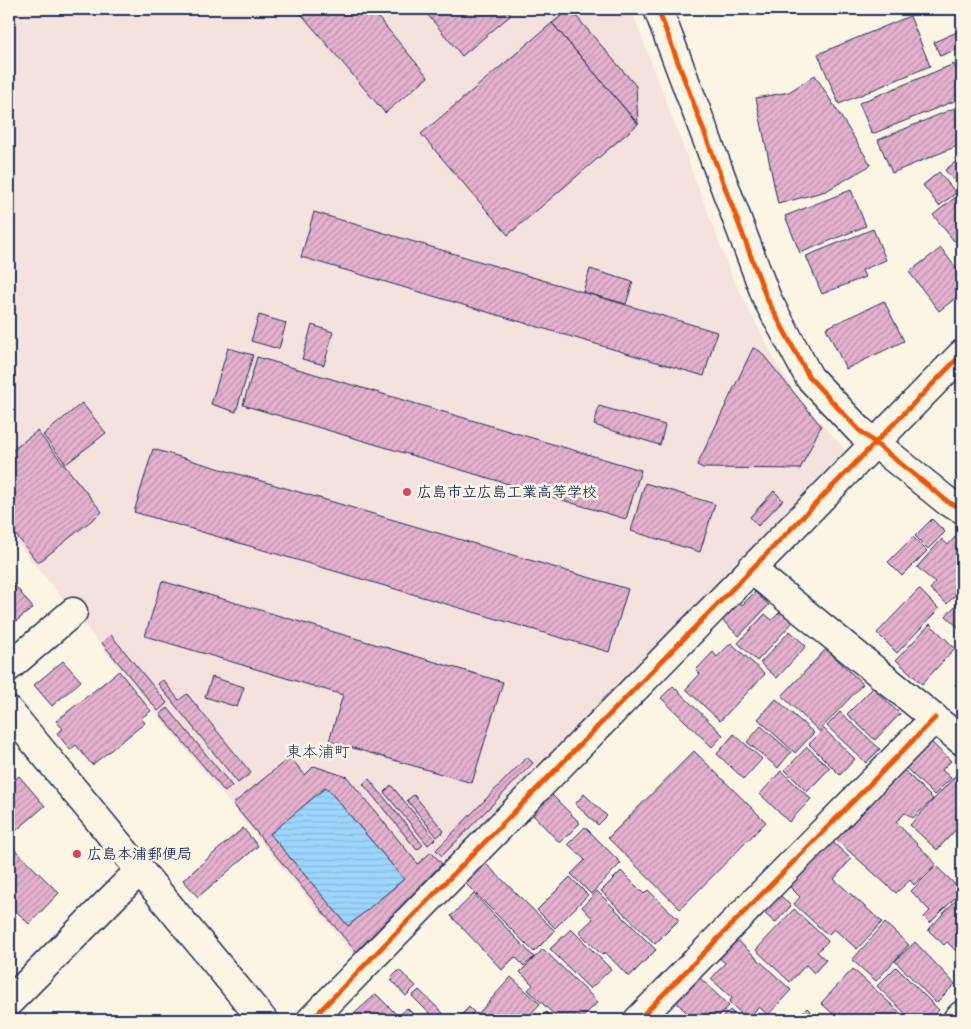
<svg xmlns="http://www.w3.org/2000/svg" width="971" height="1029" viewBox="0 0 971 1029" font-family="'Architects Daughter','Klee One',sans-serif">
	<defs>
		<pattern id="water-rules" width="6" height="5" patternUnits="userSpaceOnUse" patternTransform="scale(1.25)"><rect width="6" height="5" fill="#9dd5fc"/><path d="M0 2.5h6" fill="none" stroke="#87b7da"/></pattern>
		<pattern id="building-hatch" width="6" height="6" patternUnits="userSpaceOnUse" patternTransform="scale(1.25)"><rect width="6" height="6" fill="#e5b1cd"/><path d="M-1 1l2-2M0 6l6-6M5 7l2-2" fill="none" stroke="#b990aa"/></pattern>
	</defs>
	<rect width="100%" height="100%" fill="#fcf5e5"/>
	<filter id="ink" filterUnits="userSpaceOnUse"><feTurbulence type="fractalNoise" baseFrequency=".02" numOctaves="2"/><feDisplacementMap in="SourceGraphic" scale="10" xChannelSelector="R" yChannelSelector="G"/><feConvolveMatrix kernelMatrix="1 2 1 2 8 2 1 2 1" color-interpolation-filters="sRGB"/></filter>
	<g filter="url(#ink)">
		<path fill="#f5e1de" d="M9,9H631L732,277L777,364L800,399L845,450L356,958L9,533Z"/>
		<path fill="url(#water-rules)" stroke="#6993bd" d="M326,787L404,879L348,926L270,834Z"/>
		<path fill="url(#building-hatch)" stroke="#1b2f5e" fill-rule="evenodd" d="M297,9H371L428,77L385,113Z
			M423,9H506L511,15L462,56Z
			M570,9L636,86L638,124L552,23Z
			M910,16L930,66L839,104L818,54Z
			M552,23L638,124L508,235L421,134Z
			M957,32L962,47L940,56L934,42Z
			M954,64L962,86V98L872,134L859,103Z
			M815,75L871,165L826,191L778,204L756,98L789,92Z
			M962,105V144L892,173L878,140Z
			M962,157V182L958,186L945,170Z
			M939,172L956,193L939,206L923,185Z
			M851,190L866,226L800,253L785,216Z
			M962,192V235L954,241L933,215Z
			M314,212L717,332L704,376L301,257Z
			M873,229L886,260L862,270L865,277L822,294L806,256Z
			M941,248L962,276V293L939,311L909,272Z
			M590,269L633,282L626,304L583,292Z
			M884,301L904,341L846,369L826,328Z
			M259,315L286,323L279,349L251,341Z
			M312,325L333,332L324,365L302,359Z
			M228,348L253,355L236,412L211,404Z
			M753,348L760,351L821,426L800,469L703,468L697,465Z
			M257,357L641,470L626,519L243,405Z
			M82,403L106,433L66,464L43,435Z
			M599,406L665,425L660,445L594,425Z
			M37,431L102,512L38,563L9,526V453Z
			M153,449L628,589L609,652L134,512Z
			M645,483L715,504L700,552L631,531Z
			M774,491L783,500L758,526L750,517Z
			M932,519L945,532L928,549L915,536Z
			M957,535L962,540V587L947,604L930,589L935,583L917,567L942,539L948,545Z
			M913,537L927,551L902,576L888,562Z
			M9,578L33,608L11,625H9Z
			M162,581L503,682L472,783L329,741L343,695L145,636Z
			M919,589L939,609L897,653L877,633Z
			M755,592L769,605L739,636L722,620L739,602L742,605Z
			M962,598V631L946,616Z
			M781,611L793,622L757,661L738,643L765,614L772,620Z
			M930,624L955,648L922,684L896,660Z
			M790,631L806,646L777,678L760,663Z
			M111,635L167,703L158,711L102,643Z
			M731,643L765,674L720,721L686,689L700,674L696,670L713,652L717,657Z
			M826,649L863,684L819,731L782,696Z
			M63,661L81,681L52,706L34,685Z
			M119,671L151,711L141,718L145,723L92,765L76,745L70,750L57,733L63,729L56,721Z
			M212,677L244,687L237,707L205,697Z
			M962,677V692L955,685Z
			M163,680L179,700L187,694L251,773L238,783L158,684Z
			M673,686L723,735L712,747L661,698Z
			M873,688L900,714L875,740L847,714Z
			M776,699L814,733L795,753L758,719Z
			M168,708L232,786L225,792L160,714Z
			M840,712L880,749L866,763L827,726Z
			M761,726L791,752L778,768L747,742Z
			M824,729L855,759L840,775L809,744Z
			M734,734L762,759L744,779L717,754Z
			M931,742L951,761L942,770L951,778L934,795L906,768Z
			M807,747L830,768L807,792L785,770Z
			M694,751L766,822L680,909L608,838Z
			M290,757L305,775L314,766L347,777L418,864L431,852L442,864L356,952L233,804ZM326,787L404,879L348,926L270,834Z
			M527,757L533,763L442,856L436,850Z
			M900,766L933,799L913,818L905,813L896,822L936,864L914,885L910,880L896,893L833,837Z
			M781,771L811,799L789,822L760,794Z
			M956,775L962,781V823L937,850L910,825Z
			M19,776L45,806L12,834L9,830V785Z
			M369,779L423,845L417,850L363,784Z
			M391,785L435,839L428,845L384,792Z
			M551,794L580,823L560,843L531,813Z
			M584,794L607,816L598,825L575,804Z
			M414,795L444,831L437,837L407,800Z
			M585,827L621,863L591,894L571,874L585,860L568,844Z
			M243,828L258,846L198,897L183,880Z
			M827,837L851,859L834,879L882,922L857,949L834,929L828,935L794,904L800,897L790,887L804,871L800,866Z
			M9,844L59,893L29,924L9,904Z
			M484,862L555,931L534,952L464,882Z
			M936,866L962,891L930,923L924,917L930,911L911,891Z
			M621,871L644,894L648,890L679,920L655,944L601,891Z
			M570,877L588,895L555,928L537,910Z
			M597,891L656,950L629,977L605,952L602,955L579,932L593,919L582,907Z
			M776,891L791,906L775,923L759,908Z
			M474,894L534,957L524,966L515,957L502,970L451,916Z
			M955,901L960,907L962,905V947L957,952L947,942L944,945L928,930Z
			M794,909L828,941L817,952L826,960L814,973L806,965L790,982L756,950Z
			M885,923L909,945L876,981L852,960Z
			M571,929L611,969L590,989L550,949Z
			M735,938L791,990L768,1015L759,1007L747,1019L729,1002L732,998L711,979L725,963L717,956Z
			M915,942L955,984L936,1003L895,961Z
			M543,949L598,1002L581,1019L578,1015L573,1020H560L528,990L533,985L520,972Z
			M896,967L939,1010L929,1020H912L877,986Z
			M853,969L908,1020H840L821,1003Z
			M399,970L416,986L406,996L390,979Z
			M697,975L729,1006L715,1020H694L673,999Z
			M511,977L540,1004L525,1020H484L478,1014Z
			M419,990L443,1013L436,1020L412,996Z
			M376,994L398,1016L407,1008L419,1020H347Z
			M469,1007L474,1012L466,1020H456Z
			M807,1008L819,1020H795Z
			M730,1010L741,1020H720Z
			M546,1012L554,1020H538Z"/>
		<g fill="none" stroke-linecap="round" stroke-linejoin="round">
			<g stroke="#1b2f5e" stroke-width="31">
				<path id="minor" d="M658,9L767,299L809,377L859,430L948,502L962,509
					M751,569L962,741
					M9,667L73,612
					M9,711L263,1020
					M9,1002L139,871
					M311,1020L962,354
					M638,1020L935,718
					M957,1020L962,1015"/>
			</g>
			<use href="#minor" stroke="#fcf5e5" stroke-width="28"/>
			<g stroke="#fcf5e5" stroke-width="8">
				<path id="cycleway" d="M658,9L767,299L809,377L859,430L948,502L962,509
					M311,1020L962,354
					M638,1020L935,718"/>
			</g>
			<use href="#cycleway" stroke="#e8590c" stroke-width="5"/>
		</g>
	</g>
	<g fill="#d1495b" stroke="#fcf5e5" stroke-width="2">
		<circle cx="407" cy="492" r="5"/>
		<circle cx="77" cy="854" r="5"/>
	</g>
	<g text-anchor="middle" stroke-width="5" stroke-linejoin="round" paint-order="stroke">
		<g font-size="15" font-weight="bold" fill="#1b2f5e" stroke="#fcf5e5" text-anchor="start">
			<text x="417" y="497">広島市立広島工業高等学校</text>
			<text x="87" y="859">広島本浦郵便局</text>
		</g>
		<g font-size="16" fill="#1b2f5e" stroke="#fcf5e5">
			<text x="318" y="757">東本浦町</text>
		</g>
	</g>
	<rect width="971" height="1029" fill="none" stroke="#fcf5e5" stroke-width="30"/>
	<rect x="15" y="15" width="941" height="999" fill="none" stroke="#1b2f5e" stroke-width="2" filter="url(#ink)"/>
</svg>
